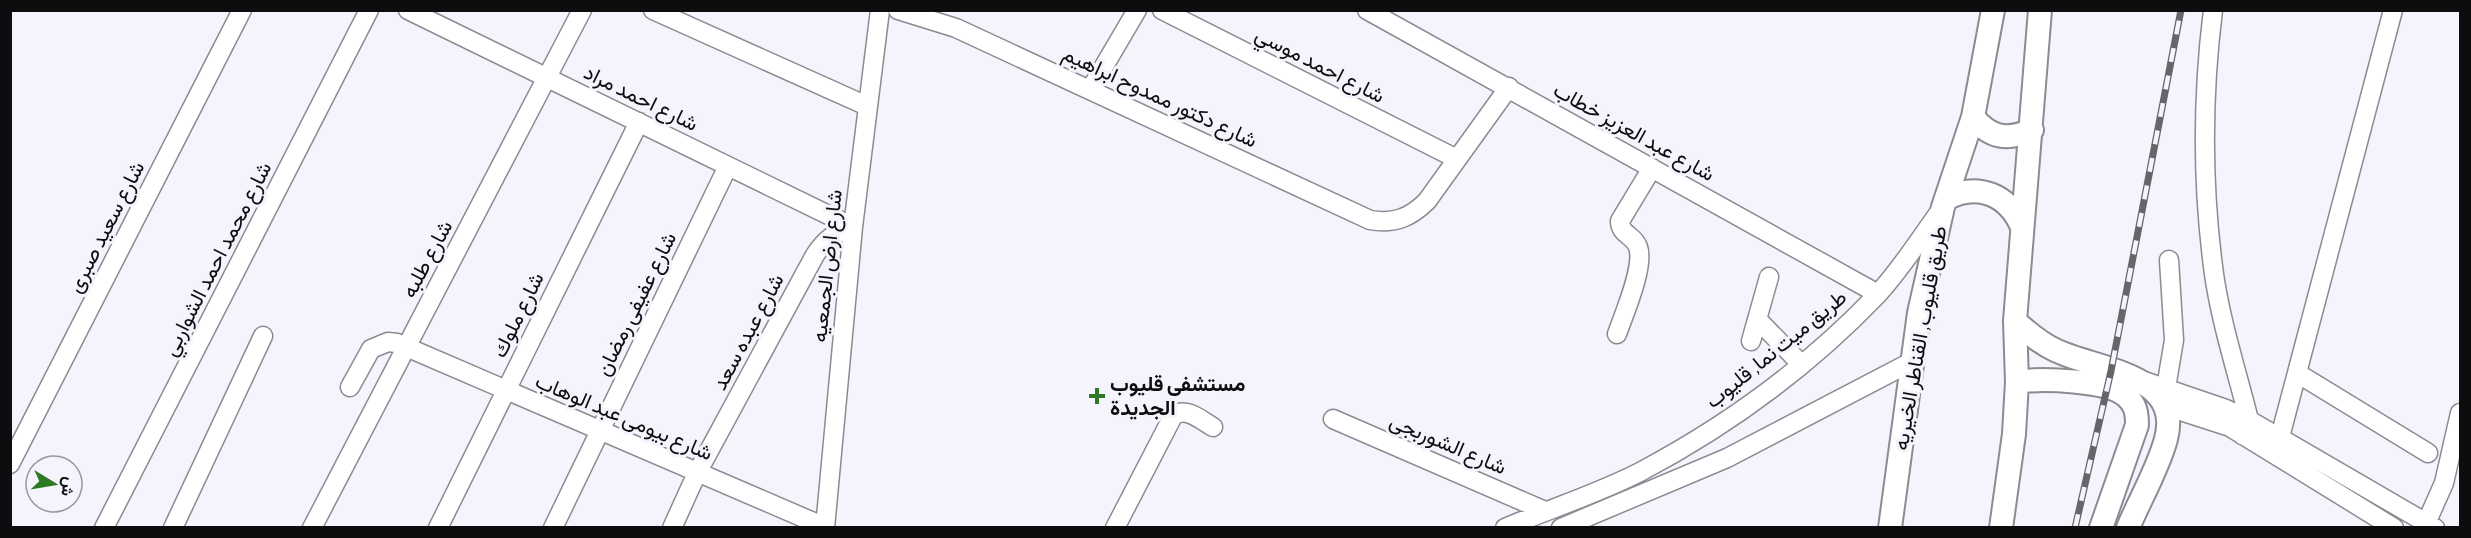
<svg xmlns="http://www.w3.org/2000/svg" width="2471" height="538" viewBox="0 0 2471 538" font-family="'Alegreya Sans',Vazirmatn,sans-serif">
	<rect width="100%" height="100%" fill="#f5f3fb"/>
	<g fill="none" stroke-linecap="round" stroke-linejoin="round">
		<g stroke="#8c8a92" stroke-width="21">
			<path id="minor" d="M408,10L853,227
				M653,10L867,106
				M898,10L956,28L1370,220C1394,224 1410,218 1427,201L1509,87
				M1162,10L1457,159
				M1367,10L1878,294
				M2213,10C2202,98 2202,186 2214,274C2221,323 2237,372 2249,420L2242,435
				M1090,90L1137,10
				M1757,319L1801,364
				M1617,334C1624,314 1645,266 1638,247C1634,235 1620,235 1620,221L1652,168
				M1751,341L1769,277
				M2297,373L2428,453
				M2144,381L2226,409L2249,420L2435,528
				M350,387L371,349L388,342L397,343L825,527
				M2166,388L2174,340L2169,260
				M2165,406L2230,427L2394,528
				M1333,419L1545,511
				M2280,437L2393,10
				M10,464L242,10
				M104,528L369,10
				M173,528L263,336
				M312,528L582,10
				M438,528L639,122
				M553,528L728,166
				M672,528L697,473L815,255C825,240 835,232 853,227
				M825,528L853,227L880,10
				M1115,528L1173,416C1186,406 1201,420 1213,427
				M1505,528C1549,509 1597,494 1640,472C1727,426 1809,366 1877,295C1901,269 1920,239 1940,211
				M1561,528L1727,458L1911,362
				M2424,528L2444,483L2460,413"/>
		</g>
		<g stroke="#8c8a92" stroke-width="26">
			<path id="major" d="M1973,117C1990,138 2007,141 2032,130
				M1946,199C1977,182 2008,194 2022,227
				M2015,321C2027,332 2040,343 2055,350C2096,370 2183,373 2166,439C2158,469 2140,499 2128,528
				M2017,382C2041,378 2108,380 2126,396C2136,404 2137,414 2137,425L2101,528
				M1890,528L1919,313L1943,207L1973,117L1993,10
				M2001,528L2014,434L2017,382L2015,321L2040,10"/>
		</g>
		<use href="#minor" stroke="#fff" stroke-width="18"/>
		<use href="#major" stroke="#fff" stroke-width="22"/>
		<g stroke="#67656a" stroke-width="7">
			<path id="rail" d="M2075,528L2111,371L2181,10"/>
		</g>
		<use href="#rail" stroke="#f5f3fb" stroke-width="4.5" stroke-dasharray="14" stroke-linecap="butt"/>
	</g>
	<path fill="#2e7a22" stroke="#f5f3fb" stroke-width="2" d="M1094 387h6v6h6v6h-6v6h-6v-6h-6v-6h6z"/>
	<g text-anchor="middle" stroke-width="6" stroke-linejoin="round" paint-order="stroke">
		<g font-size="21" fill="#0d0c0f" stroke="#f5f3fb">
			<text transform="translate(1320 65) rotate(27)" y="7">شارع احمد موسي</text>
			<text transform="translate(1160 97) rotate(25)" y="7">شارع دكتور ممدوح ابراهيم</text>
			<text transform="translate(641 98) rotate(26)" y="7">شارع احمد مراد</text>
			<text transform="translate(1634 132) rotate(29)" y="7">شارع عبد العزيز خطاب</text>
			<text transform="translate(106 227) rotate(-63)" y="7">شارع سعيد صبرى</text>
			<text transform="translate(217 259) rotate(-63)" y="7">شارع محمد احمد الشواربي</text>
			<text transform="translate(427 259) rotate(-62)" y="7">شارع طلبه</text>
			<text transform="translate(827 266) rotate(-84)" y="7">شارع ارض الجمعيه</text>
			<text transform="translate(636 304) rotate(-64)" y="7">شارع عفيفى رمضان</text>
			<text transform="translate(518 315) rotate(-64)" y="7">شارع ملوك</text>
			<text transform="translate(748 332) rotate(-62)" y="7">شارع عبده سعد</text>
			<text transform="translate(1920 338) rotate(-80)" y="7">طريق قليوب, القناطر الخيريه</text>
			<text transform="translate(1776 349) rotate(-39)" y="7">طريق ميت نما, قليوب</text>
			<text transform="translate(624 417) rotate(23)" y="7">شارع بيومى عبد الوهاب</text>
			<text transform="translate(1448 444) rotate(23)" y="7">شارع الشوربجى</text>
		</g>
		<g font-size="21" font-weight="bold" fill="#0d0c0f" stroke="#f5f3fb" text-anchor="start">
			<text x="1110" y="391">مستشفى قليوب<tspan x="1110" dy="24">الجديدة</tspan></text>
		</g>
	</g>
	<rect width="2471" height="538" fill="none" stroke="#0d0c0f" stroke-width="24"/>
	<g transform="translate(54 484) rotate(101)"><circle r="28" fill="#f5f3fb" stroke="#98979d" stroke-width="1.5"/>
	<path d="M0-4.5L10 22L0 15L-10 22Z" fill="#2e7a22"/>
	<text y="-9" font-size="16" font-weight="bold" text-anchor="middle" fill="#0d0c0f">ش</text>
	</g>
</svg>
